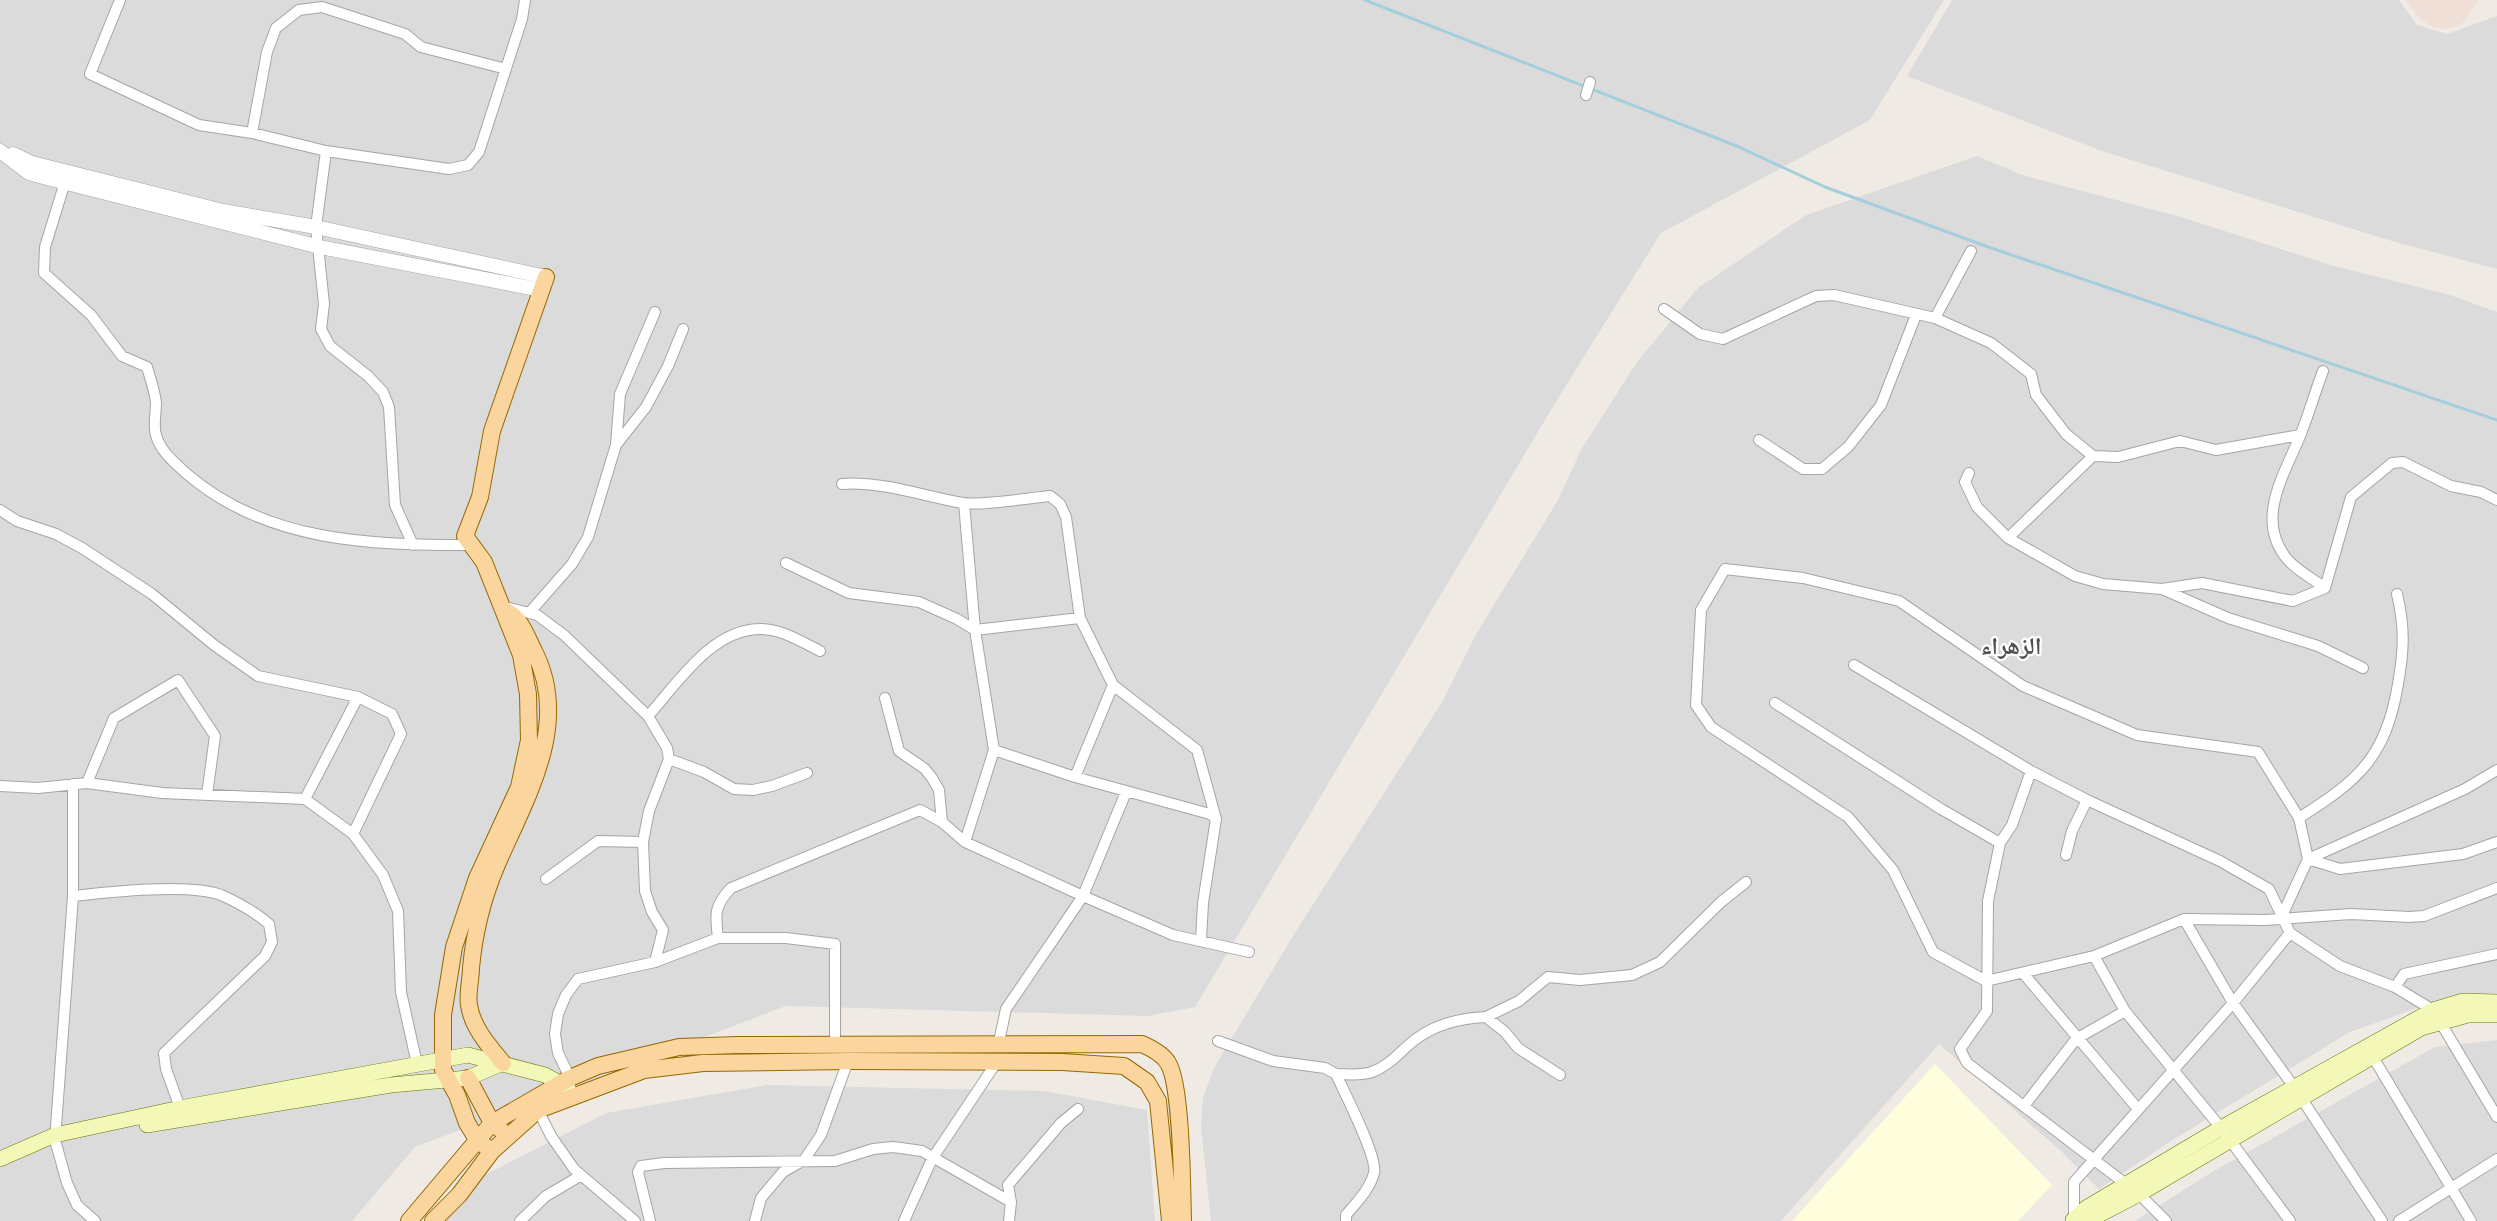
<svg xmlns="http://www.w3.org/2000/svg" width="2497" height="1221" viewBox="0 0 2497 1221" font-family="'IBM Plex Sans','Noto Naskh Arabic',sans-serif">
	<rect width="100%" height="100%" fill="#efebe4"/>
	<path fill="#dcdbdb" d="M0,0H1944L1870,120L1661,233L1557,400L1195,1007L1148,1016L786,1006L415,1147L352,1221H0Z
		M1952,0H2399L2417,25L2447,34L2497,16V269L2395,242L2102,151L1907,76Z
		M1977,156L2022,175L2181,217L2334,266L2450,295L2497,312V998L2451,996L2350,1032L2171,1141L2099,1189L2062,1152L1939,1044L1781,1221H1211L1201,1127L1203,1097L1214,1068L1291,939L1442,702L1475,636L1558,500L1582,448L1637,362L1698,288L1806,215Z
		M2497,1040V1221H2135L2212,1172L2435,1047Z
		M767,1085L1045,1091L1147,1110L1155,1221H443L479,1178L606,1113Z"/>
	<path fill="#fefedd" d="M1935,1064L2052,1185L2018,1221H1792Z"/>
	<path fill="#f0dfd7" d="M2405,0H2479L2461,25L2448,29L2435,28L2421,20Z"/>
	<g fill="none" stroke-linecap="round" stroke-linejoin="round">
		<path stroke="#a5cedc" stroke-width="3" d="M1365,0L1739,147L1825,187L1991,248L2497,420"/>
		<g stroke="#a5a5a5" stroke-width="12">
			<path id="minor" d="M120,0L90,74L199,125L252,133L326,151L449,169L468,165L479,152L522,19L525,0
				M1586,95L1590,82
				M252,133L267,52L276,28L299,10L322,7L405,34L421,47L506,69
				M326,151L316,227L324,304L321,329L330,346L368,376L383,392L389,407L395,505L413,545
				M65,182L45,247L44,273L91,315L122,356L147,367C150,378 155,391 156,403C156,413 153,425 156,435C160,451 175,463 187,474C266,542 370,545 469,545
				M1664,309L1700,334L1723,339L1816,296L1834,295L1935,318L1991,343L2031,374L2036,395L2066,434L2093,456L2118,457L2180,441L2216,450L2300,435
				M1935,318L1971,251
				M2323,371C2315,392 2309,414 2300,436C2284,475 2254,521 2288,560C2298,571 2313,579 2325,588
				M1759,440L1803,469H1822L1848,447L1881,405L1916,315
				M616,445L620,394L655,312
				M1969,473L1965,482L1977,507L2008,538L2075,576L2103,584L2162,589L2202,583L2293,601L2325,588L2351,497L2392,463L2403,462L2451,486L2481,492L2497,500
				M842,484C884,481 922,496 963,503C981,506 1029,498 1050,496L1060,504L1066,517L1080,618L1113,685L1197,750L1216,819L1203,903L1201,940
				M964,503L975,630L994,750L965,842
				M0,510L17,521L56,534L82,548L152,594L214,645L258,676L358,697L392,714L401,734L353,834
				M2008,538L2093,456
				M786,563L849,593L919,602L957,619L975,630L1080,618
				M2162,589L2228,618L2318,646L2363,668
				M505,607L537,615L564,635L648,716L667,748L669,759L649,811L643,842L645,891L652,912L663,930L655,962
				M529,613L572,564L588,537L616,445L646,407L668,366L683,329
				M1854,665L2031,771L2087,800L2220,861L2269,889L2290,933L2340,966L2395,987L2433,1010L2497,1117
				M885,698L899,751L925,769L932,778L939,790L942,822
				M1775,703L1941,809L2000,843
				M648,716C677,684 711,630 759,629C780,628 802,642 820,651
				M994,750L1075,777L1210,814L1216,819
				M669,759L704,772L734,789L753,790L772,786L807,773
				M2031,771L2012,825L2000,843L1988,901L1987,1011L1960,1049L1967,1063L2139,1194L2166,1221
				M1075,777L1113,685
				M87,783L114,718L178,680L215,736L207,795
				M73,784V896L55,1140L67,1183L77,1205L95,1221
				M0,786L38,788L87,783L162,793L305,799L353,834L383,875L398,911L401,992L417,1064
				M305,799L358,697
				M2299,818C2359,780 2386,757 2398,684C2404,650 2405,628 2397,594
				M2066,855L2072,831L2087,800
				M2308,859L2465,789L2497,770
				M2308,859L2340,869L2463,854L2497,842
				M546,879L598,841L643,842
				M73,896C109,892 189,883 221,895C237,902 256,913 269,924L272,942L265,956L164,1053L166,1069L180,1108
				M2281,918L2308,859L2299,818L2258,752L2137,735L2023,686L1899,601L1803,578L1725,569L1701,610L1696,705L1711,727L1848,817L1893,870L1933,952L1986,981L2094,956L2184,919L2265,920L2351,914L2409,917L2424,916L2497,888
				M2184,919L2233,1003L2294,1087L2382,1221
				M718,938C715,914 714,906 731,888L920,810L942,822L965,842L1083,896L1173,935L1249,952
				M2094,956L2125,1011L2221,1128L2290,1221
				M2023,973L2138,1109
				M2395,987L2404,974L2497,954
				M1486,1017L1519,1001L1548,977L1580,980L1632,975L1660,962L1721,902L1746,882
				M1218,1041L1273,1061L1325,1068L1336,1074C1344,1092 1378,1157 1374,1173C1370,1189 1356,1203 1346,1215V1221
				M998,1046L1006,1009L1083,896L1126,792
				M2370,1052L2471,1221
				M1336,1074C1348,1074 1361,1076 1372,1072C1391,1065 1401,1050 1416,1039C1436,1024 1462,1018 1486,1017L1505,1032L1518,1048L1560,1075
				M570,1078L558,1053L555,1034L558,1014L566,995L578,979L655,962L718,938H786L835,944V1046
				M2024,1106L2076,1039L2125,1011
				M538,1110L551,1136L574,1169L635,1221
				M520,1221L546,1196L580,1176
				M650,1221L638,1172L641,1166L664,1163L835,1161L873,1149L893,1147L922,1151L1011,1202
				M755,1221L761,1198L783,1172L804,1160L821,1135L848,1061
				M904,1221L932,1159L996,1063
				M1009,1221L1011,1202L1008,1185L1061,1123L1078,1109
				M2074,1221V1182L2233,1003L2290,933
				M2399,1221L2497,1159"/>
		</g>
		<g stroke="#a5a5a5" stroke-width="15">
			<path id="tertiary" d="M0,151L29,173L47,178L320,247L541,290
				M13,154L32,163L223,211L316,227L546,277"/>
		</g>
		<g stroke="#657306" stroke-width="16">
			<path id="secondary" d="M2497,1002L2463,1001L2433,1010L2221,1128L2086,1208L2073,1220L2095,1217L2139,1194L2421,1028L2468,1015H2497
				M147,1125L391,1085L468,1078L503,1063
				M0,1159L55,1135L180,1108L468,1055L545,1075L568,1088"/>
		</g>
		<g stroke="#956802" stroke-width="18">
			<path id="primary" d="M503,1063C489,1046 472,1027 469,1005C467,994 471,979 471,968C474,935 483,898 496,867C525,799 572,725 534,651C527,637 521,618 506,611
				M468,1078L492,1123L501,1130
				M492,1151L478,1141L467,1123L457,1095L443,1070V1015L454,947L477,878L519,787L529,740L528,694L521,655L484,562L465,536L480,497L492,431L546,277
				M409,1221L492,1123L570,1078L598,1066L679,1047L738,1045L1142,1044C1151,1048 1163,1054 1168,1063C1182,1085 1182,1189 1183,1221
				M433,1221L459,1195L492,1151L538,1110L644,1070L703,1063L848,1061L1062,1062L1124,1066L1147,1082L1158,1101L1170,1221"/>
		</g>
		<use href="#minor" stroke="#fff" stroke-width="10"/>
		<use href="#tertiary" stroke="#fff" stroke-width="14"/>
		<use href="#secondary" stroke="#f3f8b8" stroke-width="15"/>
		<use href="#primary" stroke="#fad59d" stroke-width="16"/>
	</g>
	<g text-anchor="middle" stroke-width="4.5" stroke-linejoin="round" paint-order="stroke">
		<g font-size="24" font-weight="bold" fill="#515151" stroke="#fff">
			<text x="2011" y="654">الزهراء</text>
		</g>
	</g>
</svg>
